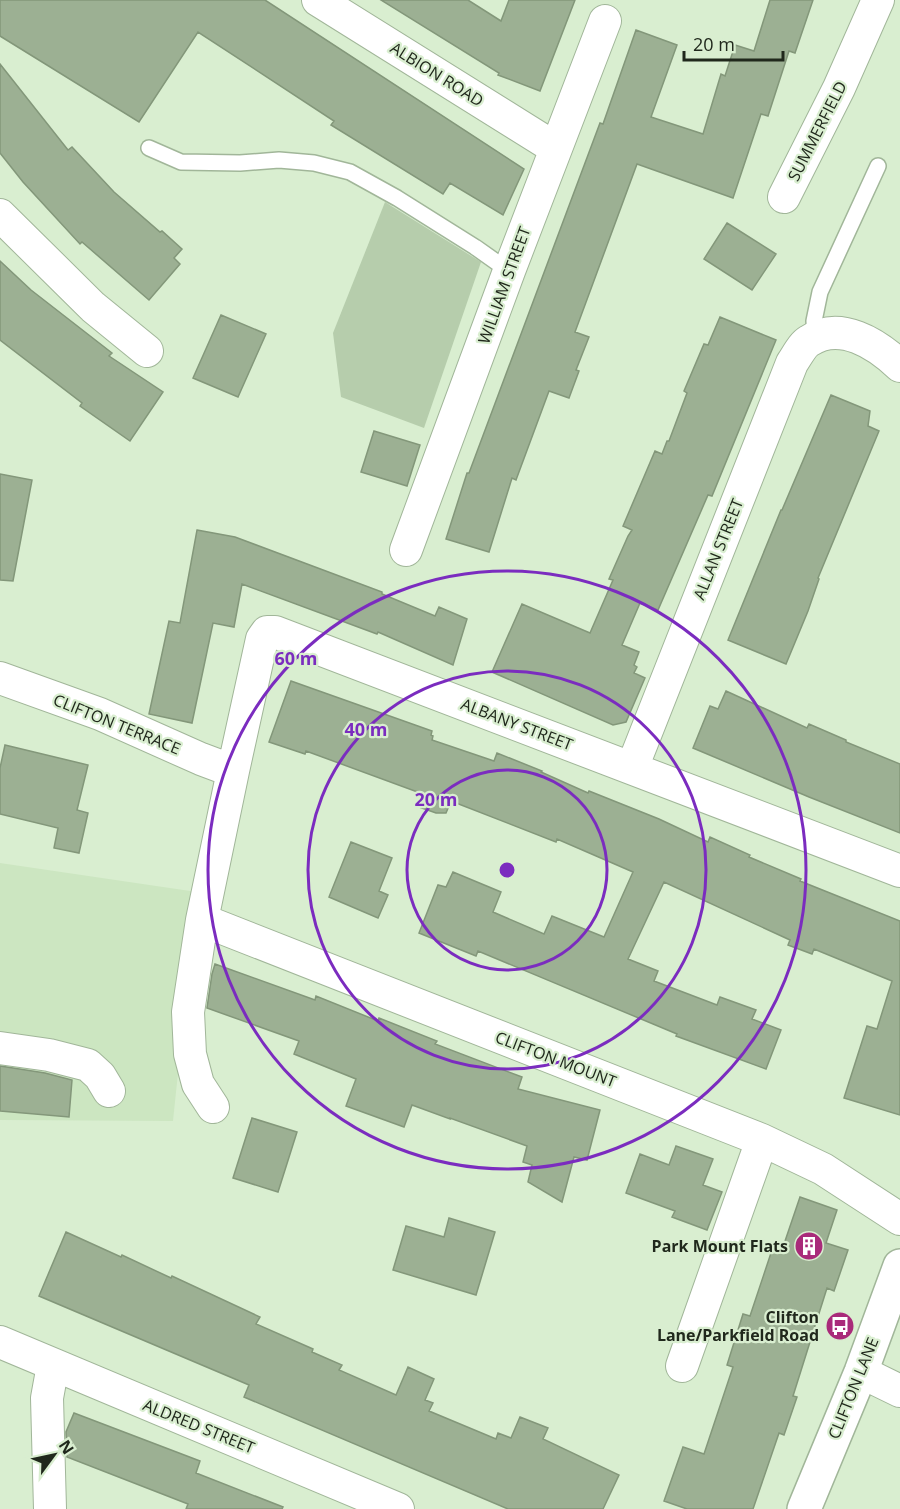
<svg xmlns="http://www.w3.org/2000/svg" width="900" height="1509" viewBox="0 0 900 1509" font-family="'Open Sans',sans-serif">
	<rect width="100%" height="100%" fill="#d9eed0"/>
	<path fill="#cce6c1" d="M0,863L197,892L173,1121L0,1120Z"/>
	<path fill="#b6cdac" d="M385,202L481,262L424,428L341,397L333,333Z"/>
	<path fill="#9cb093" stroke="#83977a" stroke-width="1.5" d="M0,0H265L524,169L503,215L450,183L443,194L331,125L334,121L198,32L139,122L0,36Z
		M381,0H468L501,21L509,0H575L540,91L498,75L499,73Z
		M770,0H813L795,53L789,51L768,116L761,114L733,198L637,164L575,332L589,337L576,370L579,371L569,398L549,391L516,480L512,478L489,552L446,539L467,473H469L600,123L603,124L636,30L677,45L651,117L703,134L721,74L725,76L735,45L754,51Z
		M0,64L68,150L72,147L114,192L160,232L162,231L182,249L174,258L180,264L149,300L82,242L80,244L23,182L0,153Z
		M727,223L776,254L752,290L704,259Z
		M0,261L31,290L112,353L109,356L163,392L130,441L80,406L82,403L0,340Z
		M221,315L266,334L238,397L193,378Z
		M720,317L776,340L712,496L708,495L658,610L640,603L622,645L639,652L634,665L637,667L634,673L645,678L626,722L613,725L492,672L522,604L590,633L613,580L609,579L628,536L632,530L623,526L655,451L662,454L667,441H669L687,393L684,391L704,344L708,345Z
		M831,395L870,411L868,426L879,431L818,578L819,579L808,611L786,664L728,640L781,510H782Z
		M374,431L420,445L407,486L361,472Z
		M0,474L32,480L13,581L0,580Z
		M197,530L235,537L382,592V594L435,616L439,607L467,619L453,665L378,632L377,634L242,584L234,627L213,623L192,723L149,714L169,621L180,623Z
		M291,681L432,731L431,735L433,736L432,740L494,761L497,753L542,771L541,772L588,793L589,791L659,819L708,842L710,837L750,855L749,857L801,879L800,881L900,921V1115L844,1098L867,1026L877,1029L892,981L814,949L812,954L788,945L790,940L664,882L628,959L658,971L654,981L717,1005L720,997L756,1010L752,1019L781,1030L766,1069L676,1036L677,1034L478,951L476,956L419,933L438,885L446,887L453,872L501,892L493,912L544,934L552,916L604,937L633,872L557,839L556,842L451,801L446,813H436L419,807L423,794L306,751L305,754L269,742Z
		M726,691L807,728L809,724L846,740V742L900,764V833L809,797L693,748L710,706L718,709Z
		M5,745L88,765L77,810L88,813L79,853L54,848L58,828L0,814V768Z
		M351,842L392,858L379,891L388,895L378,918L329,897Z
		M215,964L315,1000L316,996L378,1021L379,1018L437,1041L435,1044L522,1077L518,1089L600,1110L587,1160L574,1157L562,1202L528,1182L532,1165L523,1162L527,1146L450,1118V1119L412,1105L404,1127L346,1106L356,1079L294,1054L299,1041L207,1008L212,974Z
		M0,1066L45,1073L72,1080L69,1117L0,1111Z
		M252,1118L297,1132L278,1192L233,1178Z
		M676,1146L713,1159L703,1185L722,1192L707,1230L672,1217L675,1211L626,1193L640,1154L669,1165Z
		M800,1197L837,1210L826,1243L848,1250L834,1291L827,1288L793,1396L797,1397L784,1435L779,1433L753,1509H687L664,1501L683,1447L704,1454L733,1367L727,1365L743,1314L750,1316L774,1244L783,1247Z
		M449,1218L495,1232L476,1295L393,1270L406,1226L444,1237Z
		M66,1232L121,1257L122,1255L171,1278L172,1276L260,1317L256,1324L313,1349L312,1352L342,1365L339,1370L396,1395L408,1367L434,1379L425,1400L433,1403L429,1411L496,1439L498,1433L511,1438L520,1417L548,1428L543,1439L619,1475L603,1509H508L244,1397L249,1385L39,1296Z
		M74,1413L200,1461L196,1473L283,1507L282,1509H186L188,1504L67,1457L66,1432Z"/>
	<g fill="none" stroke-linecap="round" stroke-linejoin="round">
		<g stroke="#a1b699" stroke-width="18">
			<path id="lane" d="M149,148L181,162L240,163L279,160L314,163L350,172L397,198L475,247L509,271
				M815,337L814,321L820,292L878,166"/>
		</g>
		<g stroke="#a1b699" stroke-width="34">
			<path id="street" d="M318,0L555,148
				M784,197L839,88L878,0
				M0,215L93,307L147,351
				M406,550L509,271L605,21
				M0,678L100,714L201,759L233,771
				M632,768L792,363C797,356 802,345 809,341C840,320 877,344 900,366
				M202,920L762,1140L823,1169L900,1219
				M0,1048L49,1055L88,1065L100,1076L109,1091
				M213,1107L198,1084L190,1054L188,1012L202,920L233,771L262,639L267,632H275L900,871
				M0,1342L398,1509
				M682,1366L762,1140
				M861,1372L900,1391
				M50,1509L47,1398L53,1365"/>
		</g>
		<g stroke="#a1b699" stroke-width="36">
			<path id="primary" d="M804,1509L861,1372L900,1266"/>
		</g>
		<use href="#lane" stroke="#fff" stroke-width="15"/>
		<use href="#street" stroke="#fff" stroke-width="32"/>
		<use href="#primary" stroke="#fff" stroke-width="33"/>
	</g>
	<g fill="none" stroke="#7b2cbf" stroke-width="3">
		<circle cx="507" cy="870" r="100"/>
		<circle cx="507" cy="870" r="199"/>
		<circle cx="507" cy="870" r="299"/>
	</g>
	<defs>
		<g id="building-disc" transform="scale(1.5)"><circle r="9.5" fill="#a92a7a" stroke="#d9eed0"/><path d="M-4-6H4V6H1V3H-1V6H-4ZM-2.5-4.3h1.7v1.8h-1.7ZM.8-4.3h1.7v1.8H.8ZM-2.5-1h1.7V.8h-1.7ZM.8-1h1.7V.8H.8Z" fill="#fff"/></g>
		<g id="bus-disc" transform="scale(1.5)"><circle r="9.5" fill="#a92a7a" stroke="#d9eed0"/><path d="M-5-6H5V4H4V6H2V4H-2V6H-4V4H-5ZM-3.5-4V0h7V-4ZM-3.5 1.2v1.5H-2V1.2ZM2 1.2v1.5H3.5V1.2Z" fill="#fff"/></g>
	</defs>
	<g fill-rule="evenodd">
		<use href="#building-disc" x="809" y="1246"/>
		<use href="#bus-disc" x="840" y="1326"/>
	</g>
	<g text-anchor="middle" stroke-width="4.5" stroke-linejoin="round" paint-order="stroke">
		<g font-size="16" fill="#20281c" stroke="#d9eed0">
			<text transform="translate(437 74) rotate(32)" y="6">ALBION ROAD</text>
			<text transform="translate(817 131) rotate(-63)" y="6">SUMMERFIELD</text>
			<text transform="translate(504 285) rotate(-70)" y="6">WILLIAM STREET</text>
			<text transform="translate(718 549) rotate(-68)" y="6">ALLAN STREET</text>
			<text transform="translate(117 724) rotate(22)" y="6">CLIFTON TERRACE</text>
			<text transform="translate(517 724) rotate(21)" y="6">ALBANY STREET</text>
			<text transform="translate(556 1059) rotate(21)" y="6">CLIFTON MOUNT</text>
			<text transform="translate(853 1388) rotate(-68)" y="6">CLIFTON LANE</text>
			<text transform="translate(199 1426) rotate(22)" y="6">ALDRED STREET</text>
		</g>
		<g font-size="16" font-weight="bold" fill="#20281c" stroke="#d9eed0" text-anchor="end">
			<text x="788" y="1252">Park Mount Flats</text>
			<text x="819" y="1323">Clifton<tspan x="819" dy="18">Lane/Parkfield Road</tspan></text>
		</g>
	</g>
	<circle cx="507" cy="870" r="9" fill="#7b2cbf" stroke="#d9eed0" stroke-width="3"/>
	<g font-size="18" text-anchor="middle" font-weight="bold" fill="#7b2cbf" stroke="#d9eed0" stroke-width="4.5" stroke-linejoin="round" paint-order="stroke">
		<text x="296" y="665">60 m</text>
		<text x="366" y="736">40 m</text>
		<text x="436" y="806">20 m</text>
	</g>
	<g transform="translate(54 1455) rotate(57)" stroke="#d9eed0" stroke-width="4.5" paint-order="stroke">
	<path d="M0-4.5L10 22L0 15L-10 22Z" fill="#20281c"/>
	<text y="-9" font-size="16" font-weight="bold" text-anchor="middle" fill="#20281c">N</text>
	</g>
	<path d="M684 51v9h99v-9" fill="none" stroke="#20281c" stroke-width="3"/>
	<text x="693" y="51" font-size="18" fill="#20281c" stroke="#d9eed0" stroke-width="4.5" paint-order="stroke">20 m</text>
</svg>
